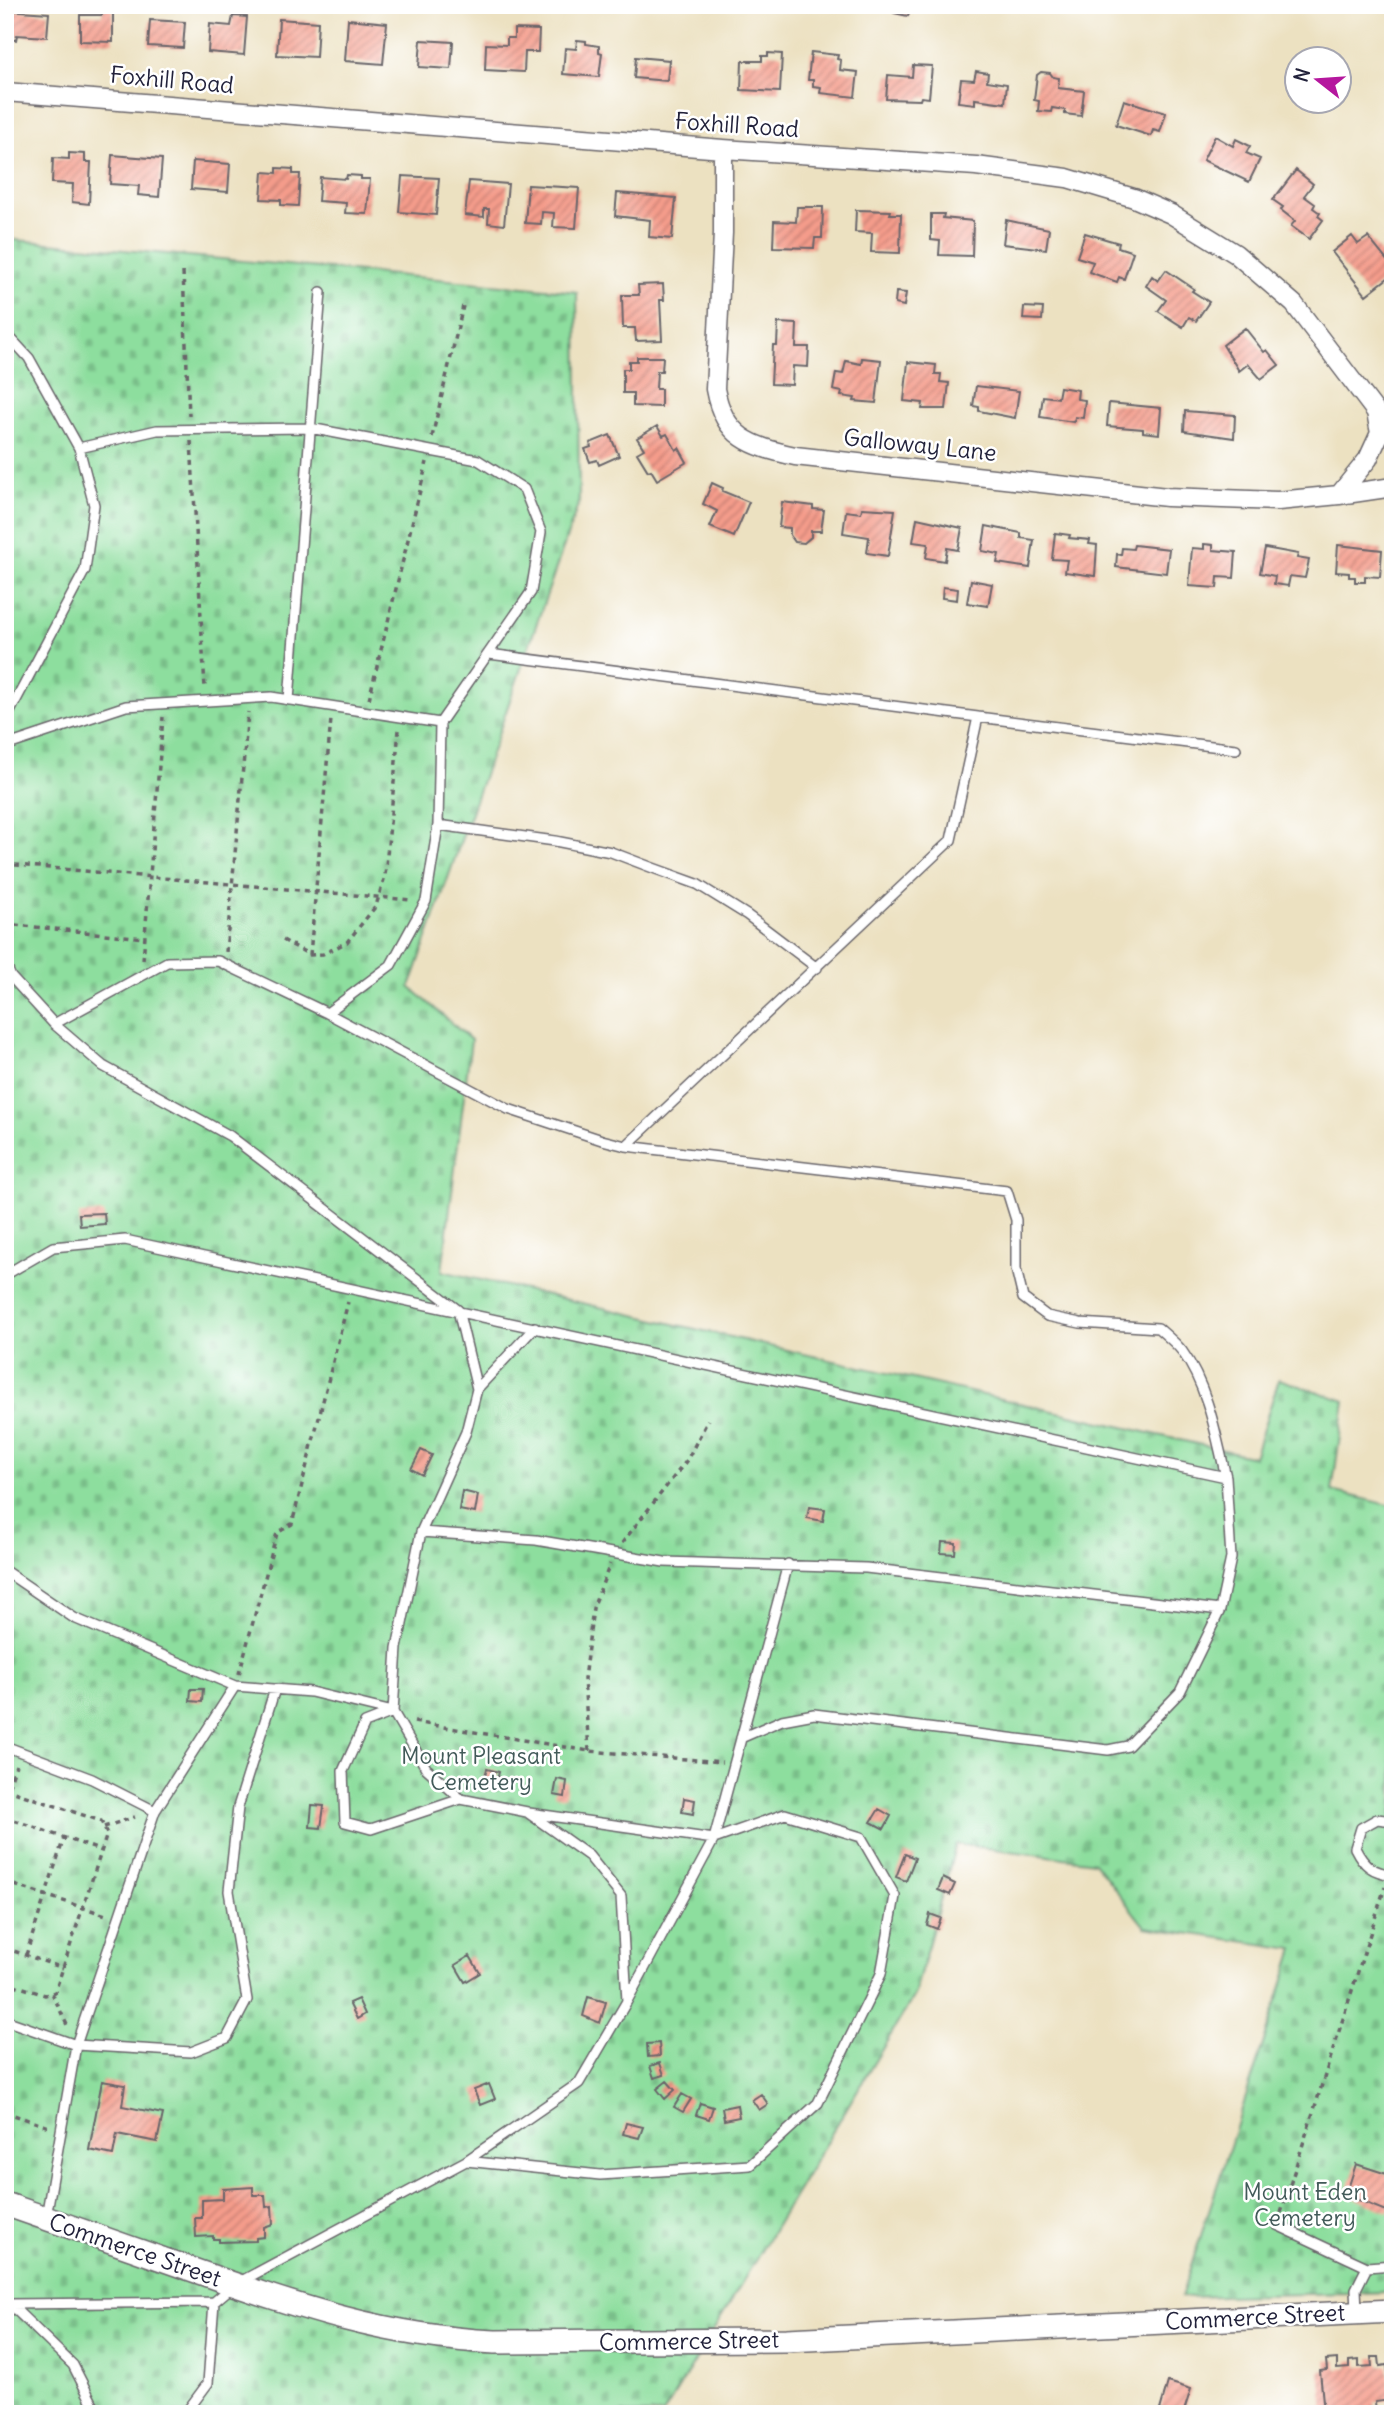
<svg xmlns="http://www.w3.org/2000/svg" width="1398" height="2419" viewBox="0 0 1398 2419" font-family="Delius,sans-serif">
	<defs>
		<pattern id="cemetery-stones" width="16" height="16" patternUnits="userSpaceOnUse" patternTransform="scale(1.75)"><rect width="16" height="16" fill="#8dde9e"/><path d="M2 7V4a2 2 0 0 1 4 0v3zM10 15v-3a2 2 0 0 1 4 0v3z" fill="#79be89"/></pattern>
		<pattern id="building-hatch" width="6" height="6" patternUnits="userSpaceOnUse" patternTransform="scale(1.75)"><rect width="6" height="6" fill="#f59c8b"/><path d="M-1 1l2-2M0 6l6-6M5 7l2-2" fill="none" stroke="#c67f73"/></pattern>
	</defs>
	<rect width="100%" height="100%" fill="#fff"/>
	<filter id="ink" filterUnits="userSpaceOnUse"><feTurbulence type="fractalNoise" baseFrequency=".0143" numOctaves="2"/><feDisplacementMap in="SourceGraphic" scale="14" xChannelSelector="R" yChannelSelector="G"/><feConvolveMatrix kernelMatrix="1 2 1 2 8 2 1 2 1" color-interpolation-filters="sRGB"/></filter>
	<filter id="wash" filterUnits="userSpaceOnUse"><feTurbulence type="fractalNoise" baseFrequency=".00686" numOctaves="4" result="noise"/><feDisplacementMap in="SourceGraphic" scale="28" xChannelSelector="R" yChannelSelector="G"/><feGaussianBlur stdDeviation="1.57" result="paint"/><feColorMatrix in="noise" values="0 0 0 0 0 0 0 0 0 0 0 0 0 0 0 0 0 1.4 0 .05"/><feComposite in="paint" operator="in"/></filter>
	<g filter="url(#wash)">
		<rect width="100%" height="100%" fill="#ece1c1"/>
		<path fill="url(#cemetery-stones)" stroke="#58806c" stroke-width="2" d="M5,239L577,292L579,502L410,987L471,1040L442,1271L1254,1457L1279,1379L1345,1401L1332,1491L1393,1506V2292L1181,2297L1294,1949L1145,1927L1094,1862L956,1844L914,1996L663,2414H5Z"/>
		<g id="blocks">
			<path fill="url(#building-hatch)" d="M896,5H911L908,16L894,13Z
				M102,8H113V42L80,41V15H102Z
				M5,10L49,13L47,37L17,35L16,40L5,39Z
				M233,16L247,17L244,55L208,52L210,24L231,26Z
				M279,19L318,22L316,57L277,55Z
				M348,19L387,23L383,64L345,61Z
				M150,20L185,22L183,48L148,46Z
				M514,29L539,30L538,52H525L524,72L485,70L486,44L507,45V38H514Z
				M421,40L453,42L451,69L419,67Z
				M577,40L586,41V44L599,46V52L602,53L599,77L563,74L565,48L576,49Z
				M811,52L838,55L837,59L841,60L840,70L858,72L855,97L820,93L821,87L813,86V80H808Z
				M768,53L782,54L780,92L741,90L742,61H762V56H768Z
				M636,57L669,60L667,81L634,78Z
				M913,65L932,66L929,98L921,97L920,100L886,99L888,75L912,77Z
				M976,71L988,73L987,81L1007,84L1005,103L975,99V104L958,102L961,79L974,80Z
				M1041,72L1050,73L1053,77L1059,78L1058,88L1084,91L1081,116L1065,114V110L1052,108L1051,112L1038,111L1039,101L1034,100L1037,75Z
				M1124,100L1166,113L1160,132L1153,130L1151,136L1116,125Z
				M1215,136L1233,146L1236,139L1250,146L1246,153L1260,159L1249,182L1203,160Z
				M69,153L85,154V162H91L89,204L72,202L73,184L52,183L53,158L69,159Z
				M5,154L14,155L11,176L5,175Z
				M112,155L162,159L159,197L138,195L139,186L110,184Z
				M193,161L230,164L228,192L191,189Z
				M277,168L293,169V174H300L298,206L281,205V200L261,199L263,172L277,173Z
				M1296,170L1313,184L1304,196L1315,204L1313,208L1320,213L1318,216L1323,220L1309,239L1291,226L1295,221L1281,210L1283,207L1273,200Z
				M347,175L361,176V179H370L367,214L345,213L346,203L318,201L320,177L346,179Z
				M402,176L439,178L436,215L399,212Z
				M469,181L508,184L504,225L488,223L489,209H484V217L465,215Z
				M528,185L579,188L576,228L553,227L554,213L542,212L541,224L525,223Z
				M617,193L676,198L672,239L649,237L650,220L615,216Z
				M797,207H823L822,238H815L814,248L773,247L774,221L796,222Z
				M856,210L891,211L890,214H901L900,253L871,252L872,233L855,232Z
				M931,214H944L943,218L973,221L972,256L939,255L940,241L931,240Z
				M1006,220L1049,229L1046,249L1003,244Z
				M1085,233L1119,243L1118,247L1133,252L1124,279L1119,277L1117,282L1089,272L1093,262L1077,257Z
				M1352,236L1358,244L1368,237L1393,268V274L1366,295L1332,252Z
				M1166,270L1194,289L1192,291L1209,302L1196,321L1189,317L1183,327L1158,311L1166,300L1146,286L1152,276L1158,281Z
				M663,284L664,300H660L662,340L636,341L635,328H623L622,295H639L638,285Z
				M896,292L906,293L904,306L895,304Z
				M1024,307L1043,308L1042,320L1023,319Z
				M778,323L797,324L796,347H809L808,367L793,366L792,385L771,384L773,345H777Z
				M1245,328L1264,352L1267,350L1279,365L1261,379L1248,364L1239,371L1223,345Z
				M637,357H663L662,371H657L656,389H661V407L633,406V393H623V369H629V361H637Z
				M862,358L881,360L876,403L854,401L855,398L841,396L842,392L833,390L836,373L843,374L846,361L861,364Z
				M908,362L936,365L935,374H941L940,382L949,383L946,409H922L923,403L904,401Z
				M976,386L1019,391L1015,418L979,411V407L973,406Z
				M1060,387L1078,390L1077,399L1085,400L1083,418L1075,417L1074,422L1040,417L1043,396L1058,398Z
				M1109,403L1161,408L1159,434L1143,432V429L1107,426Z
				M1185,411L1235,415L1234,438L1184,431Z
				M657,426L663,436L667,434L676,450L679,448L687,462L657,480L651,470L648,471L637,453L644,449L637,438Z
				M610,435L619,456L599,465L597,460L590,462L585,449L591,447L590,443Z
				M712,483L723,488L722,491L749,502L734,537L710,527L717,511L703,504Z
				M782,502L813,506V509L824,510L821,531H811V537L804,543L795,542L790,535V528L779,527Z
				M862,508L895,510L888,556L867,553L869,537L843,533L846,511L861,513Z
				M917,518L962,528L958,550L947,548L945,561L926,558L928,544L913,542Z
				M986,526L1021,533V538L1034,540L1030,568L997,563L999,554L982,551Z
				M1055,533L1070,535L1069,538L1090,540L1089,544L1097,545L1095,576L1065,572L1067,560L1052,559Z
				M1204,544L1213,545V550L1236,552L1234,578L1218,577L1217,588L1189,586L1192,548L1204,549Z
				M1134,545L1169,549L1166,573L1116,567L1117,554L1121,555L1122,548L1133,549Z
				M1338,545L1382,550L1380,577L1365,576V582H1355V577H1349V573L1336,572Z
				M1265,548L1298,554L1297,558L1309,560L1305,578L1290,576L1288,586L1274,584L1275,576L1260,573Z
				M971,580L992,584L988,606L967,603Z
				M943,587L958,589L957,600L942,598Z
				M104,1213L105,1224L80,1226L79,1214Z
				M421,1450L432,1455L422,1475L411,1469Z
				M462,1491L478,1495L475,1513L459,1510Z
				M809,1507L825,1509L823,1521L807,1518Z
				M942,1542L956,1543L955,1554L941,1553Z
				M191,1689H203L202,1702L190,1701Z
				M487,1769L499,1772L495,1789L482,1786Z
				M557,1779L567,1781L565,1797L554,1795Z
				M684,1798L695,1800L693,1814L682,1812Z
				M312,1805L324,1806L321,1828L310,1827Z
				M879,1809L891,1816L884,1829L871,1822Z
				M905,1854L915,1858L906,1881L896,1877Z
				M943,1878L955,1884L950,1895L938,1890Z
				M930,1914L941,1918L937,1929L927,1925Z
				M470,1956L480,1973L465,1982L455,1965Z
				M588,1997L606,2002L600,2023L583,2016Z
				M358,1999L365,2014L357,2019L349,2003Z
				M659,2043L660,2056L648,2057L647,2044Z
				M660,2063L664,2075L654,2078L650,2066Z
				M102,2081L125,2085L122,2106L163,2114L157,2142L117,2134L113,2155L89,2150Z
				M667,2081L675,2090L665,2099L657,2089Z
				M489,2084L495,2099L480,2105L474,2090Z
				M682,2094L691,2099L683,2112L674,2107Z
				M761,2094L768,2104L759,2110L752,2100Z
				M700,2103L713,2107L709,2119L696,2115Z
				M737,2105L739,2117L724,2120L722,2108Z
				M626,2123L643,2127L639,2138L623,2134Z
				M1356,2164L1393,2176V2197L1388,2212L1346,2195Z
				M253,2187V2195H265L266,2207L272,2206L273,2224L264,2227V2237L256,2238V2241L219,2242V2239H213V2236L196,2237L195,2218H202V2200L223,2199V2189Z
				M1371,2357H1379L1380,2366L1387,2365L1391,2400L1375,2402L1376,2411L1359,2412V2409L1338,2414L1336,2411L1324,2412L1320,2371L1327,2370L1326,2360L1337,2359V2369L1349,2368V2361L1359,2360V2367L1372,2366Z
				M1168,2382L1191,2389L1183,2414H1171L1160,2410Z"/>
		</g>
	</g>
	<g filter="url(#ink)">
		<use href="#blocks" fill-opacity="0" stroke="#69656a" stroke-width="2"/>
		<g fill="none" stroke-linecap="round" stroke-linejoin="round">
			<g stroke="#69656a" stroke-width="12">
				<path id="service" d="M5,332L29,358L79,448L94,505L85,570L5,721
					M289,700L321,292
					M978,717L1236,749
					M5,746L126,706L271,697L440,723
					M438,825L555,841L611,852L653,868L697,884L747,915L817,968
					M5,963L11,977L54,1024L103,1066L230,1136L458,1310L477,1389L466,1432L421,1532L397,1648L393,1712L426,1768L461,1799L527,1812L589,1856L621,1896L627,2001
					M327,1013L508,1109L602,1140L626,1146L951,840L978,717L489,654
					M54,1024L167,962L218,961L327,1013L391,965L426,901L438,825L440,723L531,592L541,532L524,489L478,460L310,428L157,430L79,448
					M626,1146L1007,1191L1016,1220V1269L1023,1298L1047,1316L1080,1323L1158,1328C1166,1335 1176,1343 1182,1351C1208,1387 1216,1435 1226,1477
					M5,1275L53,1247L125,1240L1226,1477L1231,1558L1220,1610L1180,1692L1128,1746L1108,1750L814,1714L782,1720L741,1738
					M477,1389L535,1327
					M421,1532L536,1540L664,1562L866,1568L1220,1610
					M5,1571L74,1618L235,1686L311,1692L393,1712L365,1723L343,1771L345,1822L371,1829L461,1799
					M5,1746L92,1779L155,1811
					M1393,1821L1377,1819L1361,1828L1355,1848C1364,1866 1372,1872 1393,1875
					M5,2020L76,2045L191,2052L227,2038L247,2000L229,1891L238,1807L275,1689
					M466,2161L600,2175L750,2165L818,2103L881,1974L895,1896L861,1837L785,1814L714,1839L529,1813
					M46,2217L76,2045L155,1811L235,1686
					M1277,2225L1367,2267
					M7,2304H10L73,2365L98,2414
					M10,2304L214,2302
					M1357,2310L1356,2289L1367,2267L1393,2265
					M185,2414L208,2383L214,2302L234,2285L466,2161L579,2083L627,2001L714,1839L788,1564"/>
			</g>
			<g stroke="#69656a" stroke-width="21">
				<path id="minor" d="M5,92L723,149L976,166L1067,178L1134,198L1171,214L1236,254L1294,304L1376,412L1393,426
					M723,149V233L715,389C724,438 751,446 795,456L1167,497L1278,501L1339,495L1393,487
					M1339,495L1368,459L1380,433L1376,412"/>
			</g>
			<g stroke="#69656a" stroke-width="26">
				<path id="tertiary" d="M5,2204C69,2226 133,2249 196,2271C297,2307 388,2337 495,2342L787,2340L1393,2311"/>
			</g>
			<path stroke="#69656a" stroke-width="3.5" stroke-dasharray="5 5" stroke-linecap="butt" d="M183,272L189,416
				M432,437L463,306
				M191,441L205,688
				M369,699L427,462
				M5,864L411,900
				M5,924L145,938
				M283,940L310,955L323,954L347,942L376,906L385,876L399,730
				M226,952L248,712
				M310,955L331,719
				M143,960L163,717
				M622,1543L687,1460L708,1420
				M239,1674L277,1533L292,1524L348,1302
				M414,1722L589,1751L722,1762
				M589,1751L584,1679L593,1608L610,1564
				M5,1789L101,1821L107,1834L55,1992L45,1995L5,1982
				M5,1796L16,1765
				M5,1817L102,1851
				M104,1827L135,1817
				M5,1882L106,1915
				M5,1948L63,1968
				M26,1955L64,1838
				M52,1993L68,2027
				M5,2112L49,2127
				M1281,2213L1385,1887"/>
			<use href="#service" stroke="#fff" stroke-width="9"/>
			<use href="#minor" stroke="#fff" stroke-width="18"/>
			<use href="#tertiary" stroke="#fff" stroke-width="23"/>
		</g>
	</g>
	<g text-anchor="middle" stroke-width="5" stroke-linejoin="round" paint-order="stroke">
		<g font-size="23" fill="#22223b" stroke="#fff">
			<text transform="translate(172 80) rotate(5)" y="8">Foxhill Road</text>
			<text transform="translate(737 125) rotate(4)" y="8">Foxhill Road</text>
			<text transform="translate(920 445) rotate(6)" y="8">Galloway Lane</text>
			<text transform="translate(135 2250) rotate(19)" y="8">Commerce Street</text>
			<text transform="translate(1255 2317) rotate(-3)" y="8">Commerce Street</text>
			<text transform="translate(689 2341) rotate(-1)" y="8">Commerce Street</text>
		</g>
		<g font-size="23" fill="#425a59" stroke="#fff">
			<text x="481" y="1764">Mount Pleasant<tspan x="481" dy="26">Cemetery</tspan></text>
			<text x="1305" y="2200">Mount Eden<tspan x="1305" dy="26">Cemetery</tspan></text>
		</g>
	</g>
	<rect width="1398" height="2419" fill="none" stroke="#fff" stroke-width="28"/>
	<g transform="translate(1318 80) rotate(287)"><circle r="33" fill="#ffffff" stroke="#a7a7b1" stroke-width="2"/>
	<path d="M0-5L12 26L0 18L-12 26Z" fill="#b5179e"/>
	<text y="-10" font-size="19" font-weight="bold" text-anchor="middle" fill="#22223b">N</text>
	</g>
</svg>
